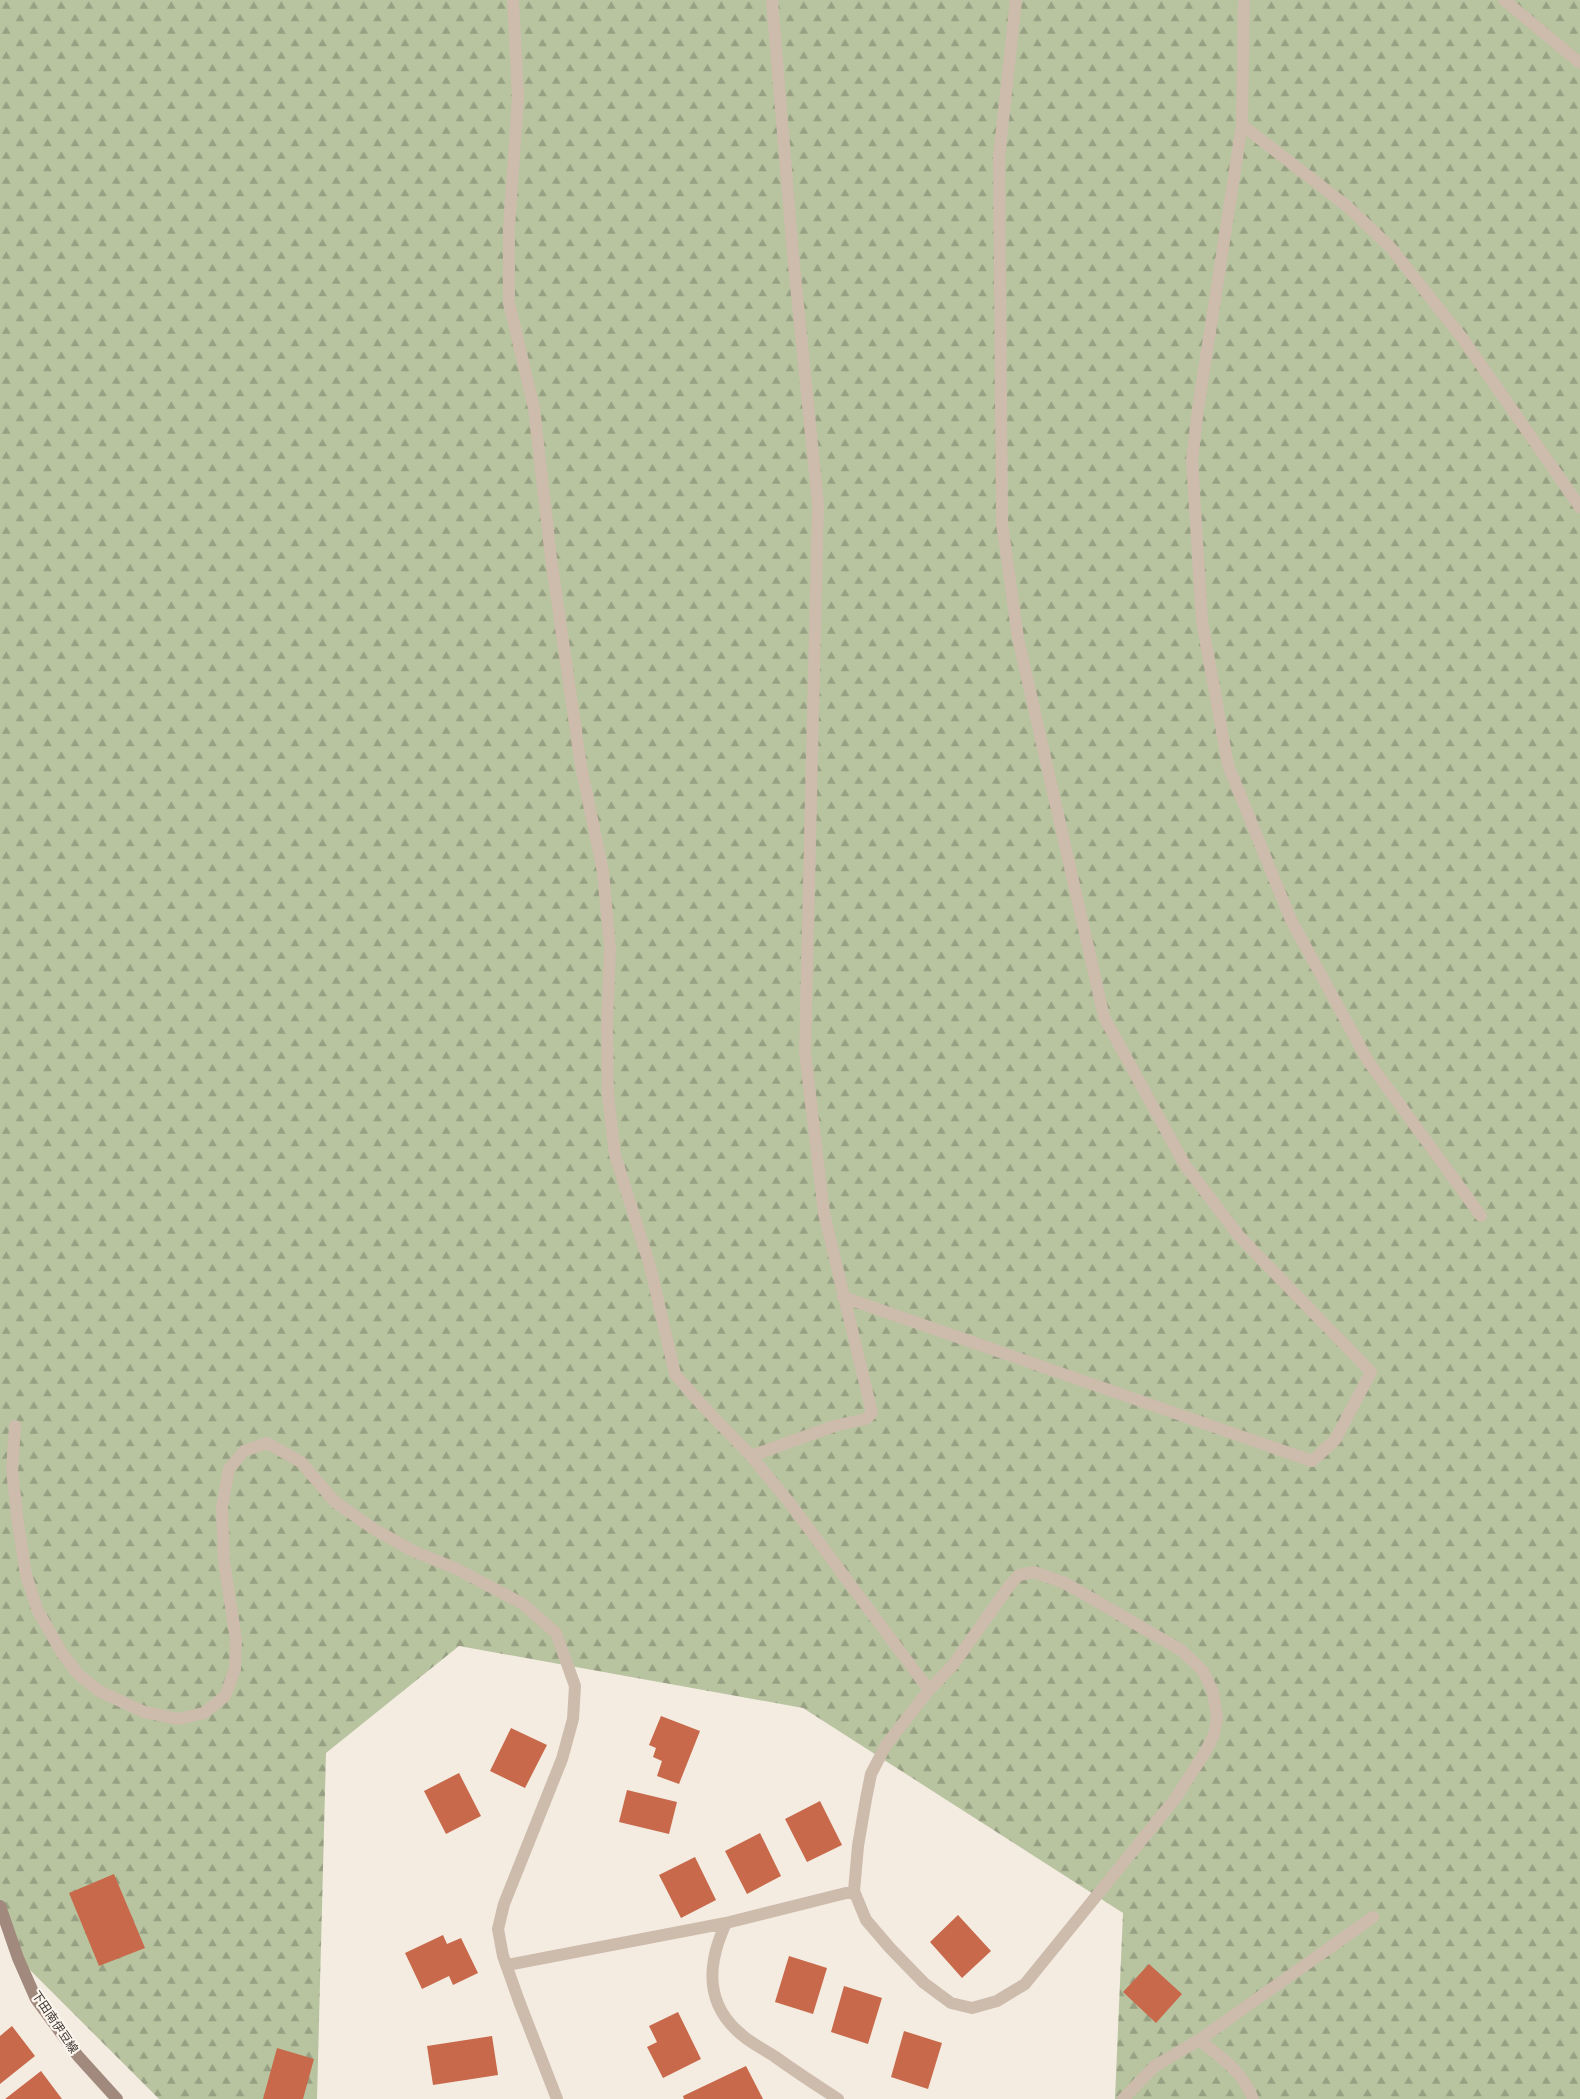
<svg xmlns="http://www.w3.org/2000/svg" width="1580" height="2099" viewBox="0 0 1580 2099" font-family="'IBM Plex Sans','Noto Sans JP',sans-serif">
	<defs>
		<pattern id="forest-firs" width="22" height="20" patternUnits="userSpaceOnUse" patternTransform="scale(1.25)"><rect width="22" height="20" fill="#b8c4a0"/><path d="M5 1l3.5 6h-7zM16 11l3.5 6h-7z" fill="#97a083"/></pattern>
	</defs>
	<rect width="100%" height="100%" fill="#f4ebe1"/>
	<path fill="url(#forest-firs)" d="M0,0H1580V2099H1115L1123,1913L803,1708L459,1646L326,1753L317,2099H159L18,1958L0,1909Z"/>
	<path fill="#c8694b" d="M661,1716L700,1731L679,1784L657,1776L662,1761L653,1757L656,1748L649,1745Z
		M511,1728L547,1745L525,1788L490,1771Z
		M459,1773L481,1816L446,1834L424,1791Z
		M627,1790L677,1802L669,1834L619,1822Z
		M820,1801L842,1845L807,1862L785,1819Z
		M760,1833L781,1876L747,1894L725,1851Z
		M695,1857L716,1900L681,1918L659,1875Z
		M114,1874L145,1948L99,1966L69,1893Z
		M958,1915L991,1951L962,1978L930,1942Z
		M443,1935L447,1944L461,1938L478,1973L453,1985L449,1976L422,1989L405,1953Z
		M789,1956L827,1968L813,2014L775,2002Z
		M1149,1964L1182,1994L1156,2023L1123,1992Z
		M844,1986L882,1998L868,2044L831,2032Z
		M678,2012L701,2059L663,2078L647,2047L657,2042L649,2026Z
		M12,2026L35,2056L0,2084V2036Z
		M904,2031L942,2043L928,2089L891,2077Z
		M492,2036L498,2075L433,2085L427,2046Z
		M277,2048L314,2059L303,2099H263Z
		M746,2066L763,2099H684L683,2096Z
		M41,2071L62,2099H5Z"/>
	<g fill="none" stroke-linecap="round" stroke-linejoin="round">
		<path stroke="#cdbbac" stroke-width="12" d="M513,0L518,97L509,228V303L534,408L551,558L581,766L603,872L610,948L607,1027L608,1095L615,1155L650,1266L675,1374L702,1405L751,1456L789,1502L929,1690
			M1244,0L1242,125L1198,409L1192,460L1202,621L1228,765L1291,920L1368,1061L1481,1216
			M1504,0L1580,63
			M1242,125L1348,207L1391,248L1463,339L1580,507
			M843,1297L1312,1461L1335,1440L1371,1372L1239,1236L1185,1165L1104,1017L1018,638L1002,523L999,157L1016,0
			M15,1426L12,1470L18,1523L26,1575L38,1611L62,1653L78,1674L99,1691L144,1712L179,1719L204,1713L225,1696L235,1669L236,1639L224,1562L222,1507L229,1469L244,1451L267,1443L301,1462L335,1502L374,1529L413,1551L457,1569L523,1604L556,1633L575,1686L573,1719L562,1759L504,1904L498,1929L503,1956L519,2001L557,2099
			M751,1456L834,1426L866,1419L872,1413L824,1213L805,1052L818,504L793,255L772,0
			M1034,1572L1065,1583L1181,1650L1203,1671L1213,1692L1217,1717L1214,1735L1204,1754L1175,1799L1025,1984L997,2001L972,2008L951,2003L924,1983L890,1948L866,1920L854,1891L858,1846L866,1799L871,1774L886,1745L929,1690L953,1665L1009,1586L1019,1575Z
			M507,1965L726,1923
			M1199,2040L1373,1917
			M838,2099C816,2085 795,2071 774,2056C763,2049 751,2043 742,2035C704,2004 707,1964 726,1923L854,1891
			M1123,2099L1155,2066L1199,2040C1221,2057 1243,2072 1253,2099"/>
		<path stroke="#a18a7d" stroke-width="12" d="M0,1906L18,1958L36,1999L78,2056L117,2099"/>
	</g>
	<g text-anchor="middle" stroke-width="4.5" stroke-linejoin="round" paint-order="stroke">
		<g font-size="12" fill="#3b302b" stroke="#fbf5ee">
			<text transform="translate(55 2022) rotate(56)" y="4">下田南伊豆線</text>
		</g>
	</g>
</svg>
